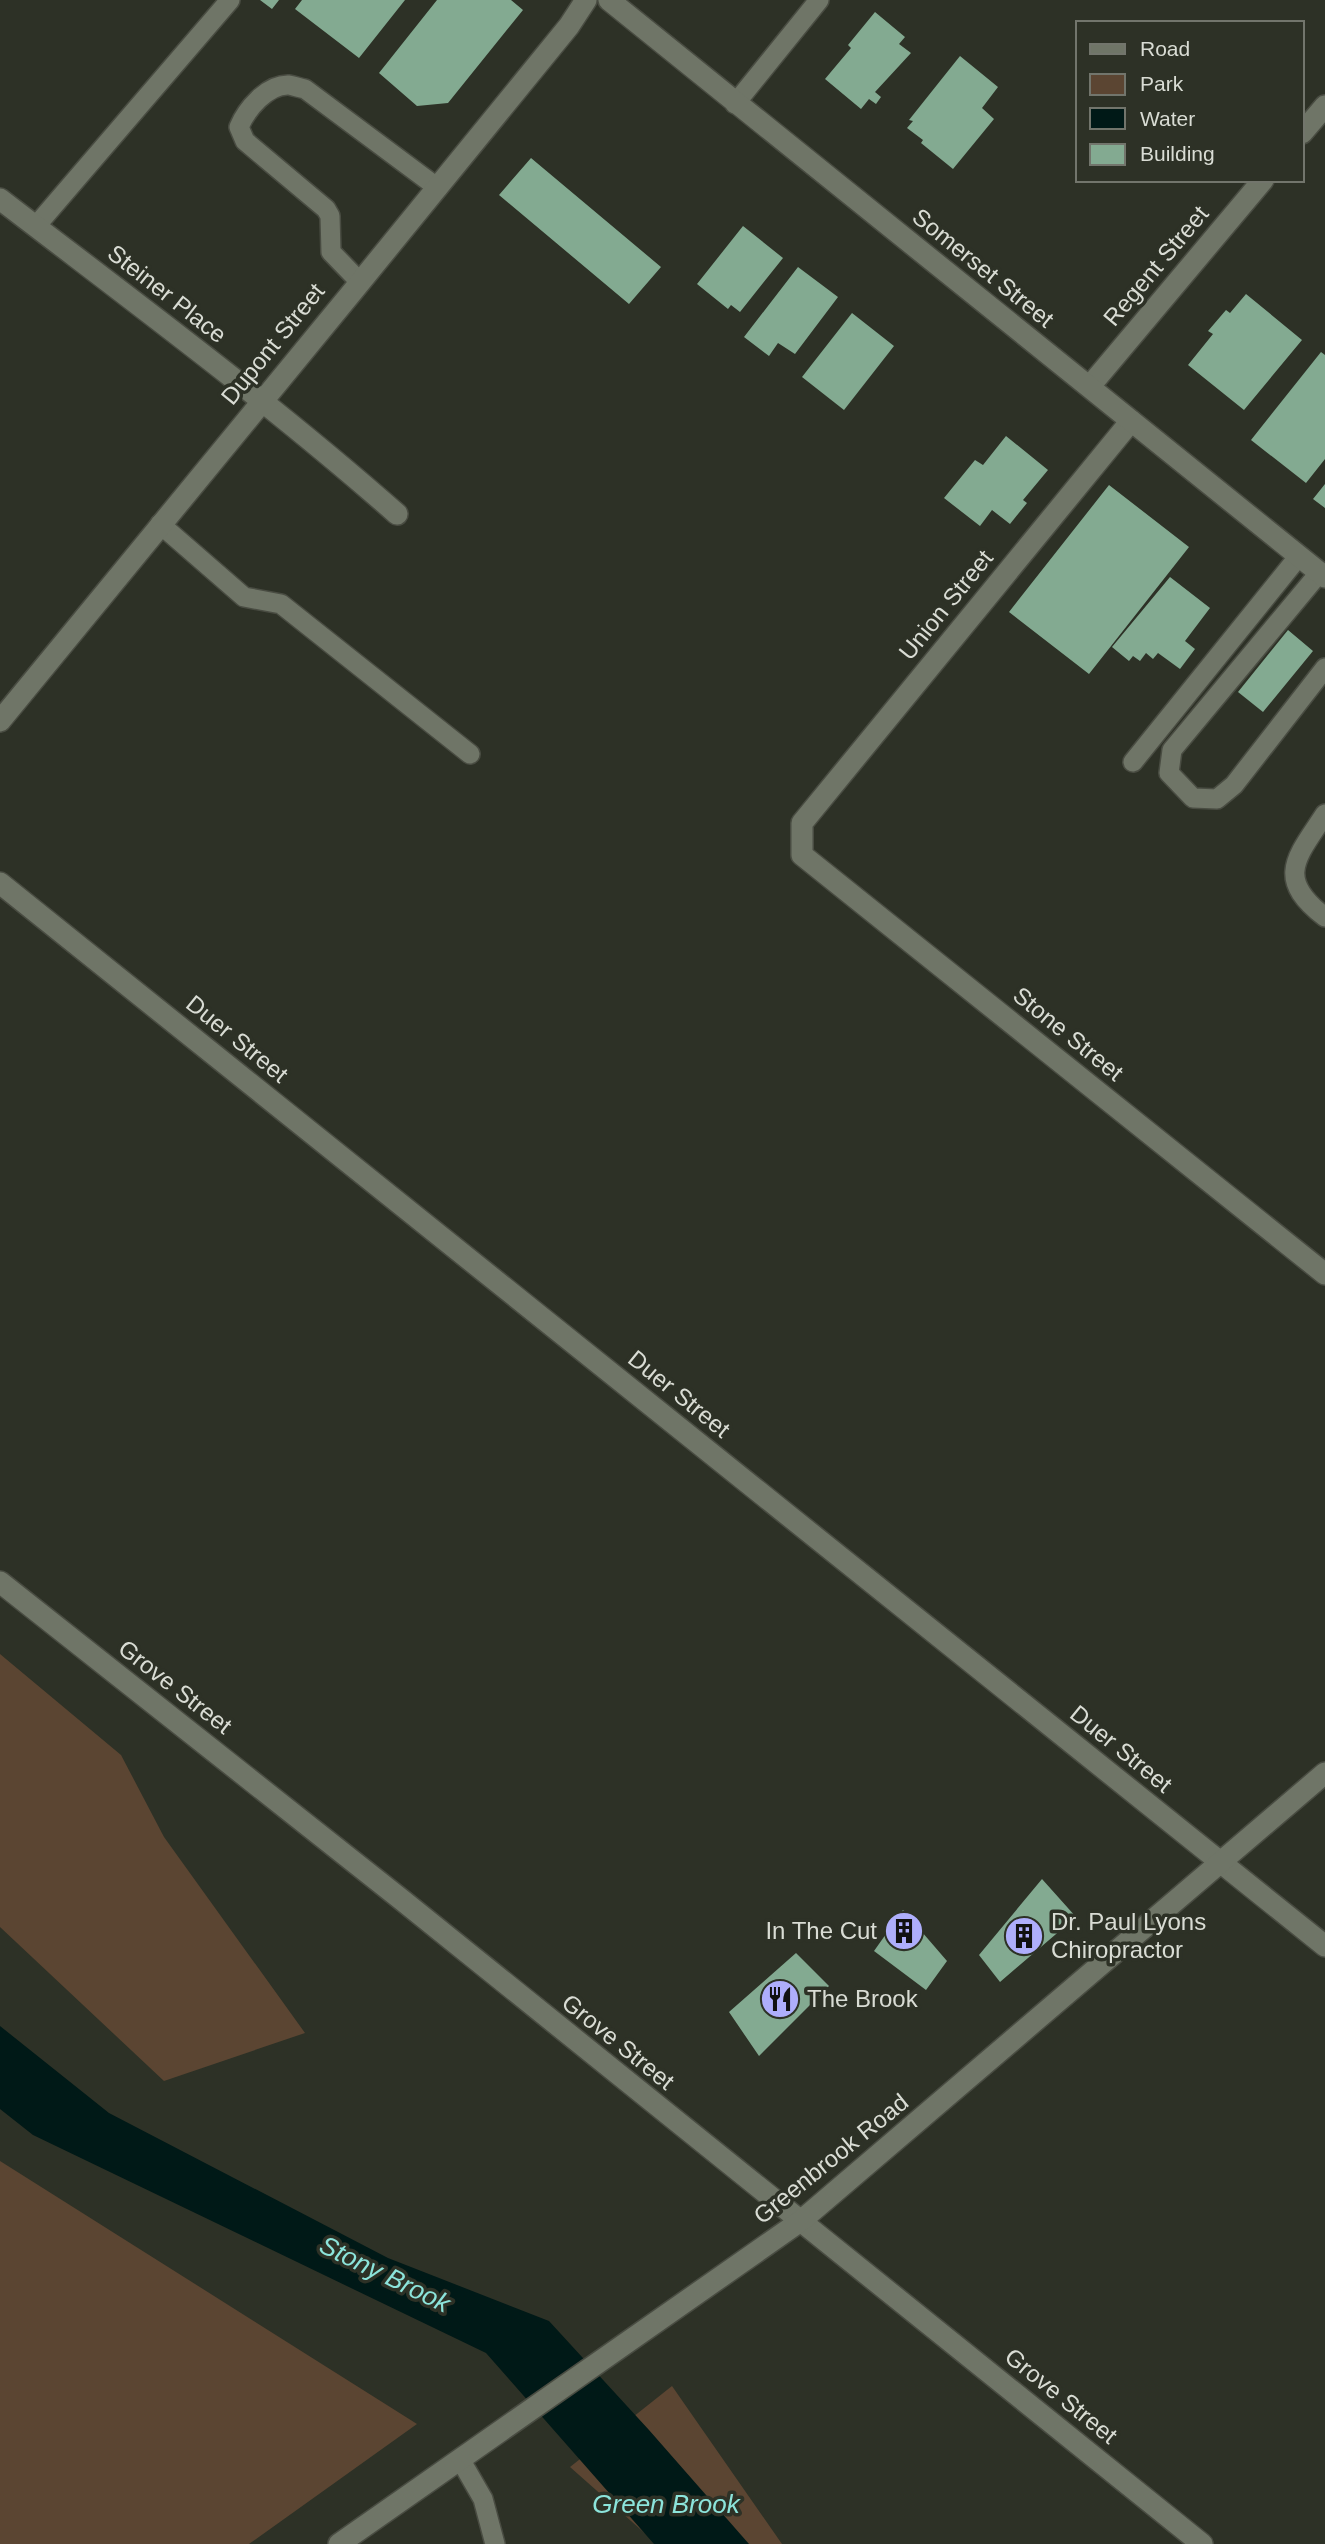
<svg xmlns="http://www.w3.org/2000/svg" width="1325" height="2544" viewBox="0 0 1325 2544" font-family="Arial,sans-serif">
	<rect width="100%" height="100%" fill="#2d3126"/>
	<path fill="#5b4532" d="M0,1654L121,1755L164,1837L305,2033L164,2081L0,1927Z
		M0,2161L417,2424L249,2544H0Z
		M672,2386L782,2544H657L570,2467Z"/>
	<path fill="#001917" d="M0,2026L109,2113L388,2258L549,2321L649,2430L749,2544H654L486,2353L33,2135L0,2109Z"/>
	<path fill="#83aa91" d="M260,0H279L272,9Z
		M302,0H405L359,58L295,9Z
		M437,0H511L523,10L448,103L417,106L379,73Z
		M875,12L905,37L899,44L911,53L875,92L881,97L876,104L869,99L861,109L825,79L851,48L848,45Z
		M960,56L998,87L982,108L994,119L953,169L921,143L923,140L907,128L913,121L909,120Z
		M531,158L661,267L629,304L499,195Z
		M743,226L783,258L740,312L731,305L728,309L697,284Z
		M798,267L838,297L795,354L778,343L769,356L744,337Z
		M1246,294L1302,340L1244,410L1188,365L1213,334L1208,331L1226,310L1230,313Z
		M852,313L894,346L844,410L802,377Z
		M1321,352L1325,355V459L1306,483L1251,440Z
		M1006,436L1048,470L1023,500L1027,503L1010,524L992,510L980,526L944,498L975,460L983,465Z
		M1325,484V508L1313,499Z
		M1109,485L1189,547L1089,674L1009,612Z
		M1170,577L1210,608L1185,641L1195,649L1180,669L1158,653L1153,659L1146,653L1140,661L1133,656L1129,661L1112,647Z
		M1288,630L1313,651L1263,712L1238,692Z
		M1042,1879L1076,1917L1000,1982L979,1955Z
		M903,1910L947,1961L926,1990L874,1951Z
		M796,1953L829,1986L759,2056L729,2012Z"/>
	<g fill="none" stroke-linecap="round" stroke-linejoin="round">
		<g stroke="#494c42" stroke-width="22">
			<path id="service" d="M735,104L819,0
				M36,226L230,0
				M359,281L331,252L330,216L326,209L245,141L239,127C246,110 267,84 289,85C294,86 300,88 305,89L438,188
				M160,524L244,597L281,604L470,754
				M1320,572L1172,750L1169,773L1193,798L1217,799L1234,785L1325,668
				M1133,762L1299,556
				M1325,814C1297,857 1274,878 1325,917
				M460,2459L483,2499L495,2544"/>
		</g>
		<g stroke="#494c42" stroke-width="24">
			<path id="minor" d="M1302,133L1325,106
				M0,199C134,302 270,402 397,514
				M1090,386L1263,180
				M1131,421L802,823V855L1325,1274
				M0,721C189,489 381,259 569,26L586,0
				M0,883L1325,1946
				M0,1582L402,1900L1202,2544"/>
		</g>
		<g stroke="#494c42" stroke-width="24">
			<path id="tertiary" d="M339,2544L802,2220L1325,1773"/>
		</g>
		<g stroke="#494c42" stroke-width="24">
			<path id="secondary" d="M609,0L1325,577"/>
		</g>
		<use href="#service" stroke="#6f7567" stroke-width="19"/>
		<use href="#minor" stroke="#6f7567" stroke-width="21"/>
		<use href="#tertiary" stroke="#6f7567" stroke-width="21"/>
		<use href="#secondary" stroke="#6f7567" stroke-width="21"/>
	</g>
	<defs>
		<g id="building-disc" transform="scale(2.0125)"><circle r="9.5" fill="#aeaefb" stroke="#2d3126"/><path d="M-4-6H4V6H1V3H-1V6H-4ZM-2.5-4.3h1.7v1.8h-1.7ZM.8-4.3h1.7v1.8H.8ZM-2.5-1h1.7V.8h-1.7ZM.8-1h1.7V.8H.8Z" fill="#111"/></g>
		<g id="restaurant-disc" transform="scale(2.0125)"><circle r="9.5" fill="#aeaefb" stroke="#2d3126"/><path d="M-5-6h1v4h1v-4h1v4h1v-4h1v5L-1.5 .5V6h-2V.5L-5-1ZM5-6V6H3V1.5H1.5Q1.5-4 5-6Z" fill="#111"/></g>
	</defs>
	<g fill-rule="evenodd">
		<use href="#building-disc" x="904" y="1931"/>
		<use href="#building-disc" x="1024" y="1936"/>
		<use href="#restaurant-disc" x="780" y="1999"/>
	</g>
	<g text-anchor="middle" stroke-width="7" stroke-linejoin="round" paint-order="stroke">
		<g font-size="24" fill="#d9dcd4" stroke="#2d3126">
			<text transform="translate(1156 266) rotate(-50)" y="8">Regent Street</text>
			<text transform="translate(983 268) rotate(39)" y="8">Somerset Street</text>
			<text transform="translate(167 294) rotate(38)" y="8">Steiner Place</text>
			<text transform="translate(273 344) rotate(-51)" y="8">Dupont Street</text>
			<text transform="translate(946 605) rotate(-51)" y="8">Union Street</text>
			<text transform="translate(1068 1034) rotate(39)" y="8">Stone Street</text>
			<text transform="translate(237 1039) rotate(39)" y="8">Duer Street</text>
			<text transform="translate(679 1394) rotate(39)" y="8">Duer Street</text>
			<text transform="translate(175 1687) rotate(38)" y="8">Grove Street</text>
			<text transform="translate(1121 1749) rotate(39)" y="8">Duer Street</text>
			<text transform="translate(618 2042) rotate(39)" y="8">Grove Street</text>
			<text transform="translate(831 2159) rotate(-39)" y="8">Greenbrook Road</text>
			<text transform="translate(1061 2396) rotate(39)" y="8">Grove Street</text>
		</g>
		<g font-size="24" fill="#d9dcd4" stroke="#2d3126" text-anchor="start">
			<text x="1051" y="1930">Dr. Paul Lyons<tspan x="1051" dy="28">Chiropractor</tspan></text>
			<text x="877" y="1939" text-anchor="end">In The Cut</text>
			<text x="807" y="2007">The Brook</text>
		</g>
		<g font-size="26" font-style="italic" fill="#8ce4db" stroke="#2d3126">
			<text transform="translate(385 2274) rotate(26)" y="9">Stony Brook</text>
			<text x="666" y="2513">Green Brook</text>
		</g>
	</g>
	<rect x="1076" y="21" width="228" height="161" fill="#2d3126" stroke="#72756c" stroke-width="2"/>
	<rect x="1090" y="44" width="35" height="10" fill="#6f7567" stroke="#72756c" stroke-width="2"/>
	<text x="1140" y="56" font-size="21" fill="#d9dcd4">Road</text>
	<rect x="1090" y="74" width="35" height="21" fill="#5b4532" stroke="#72756c" stroke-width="2"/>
	<text x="1140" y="91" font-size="21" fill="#d9dcd4">Park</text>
	<rect x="1090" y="108" width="35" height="21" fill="#001917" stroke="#72756c" stroke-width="2"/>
	<text x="1140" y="126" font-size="21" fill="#d9dcd4">Water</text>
	<rect x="1090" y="144" width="35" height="21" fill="#83aa91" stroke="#72756c" stroke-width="2"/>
	<text x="1140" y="161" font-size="21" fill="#d9dcd4">Building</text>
</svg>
